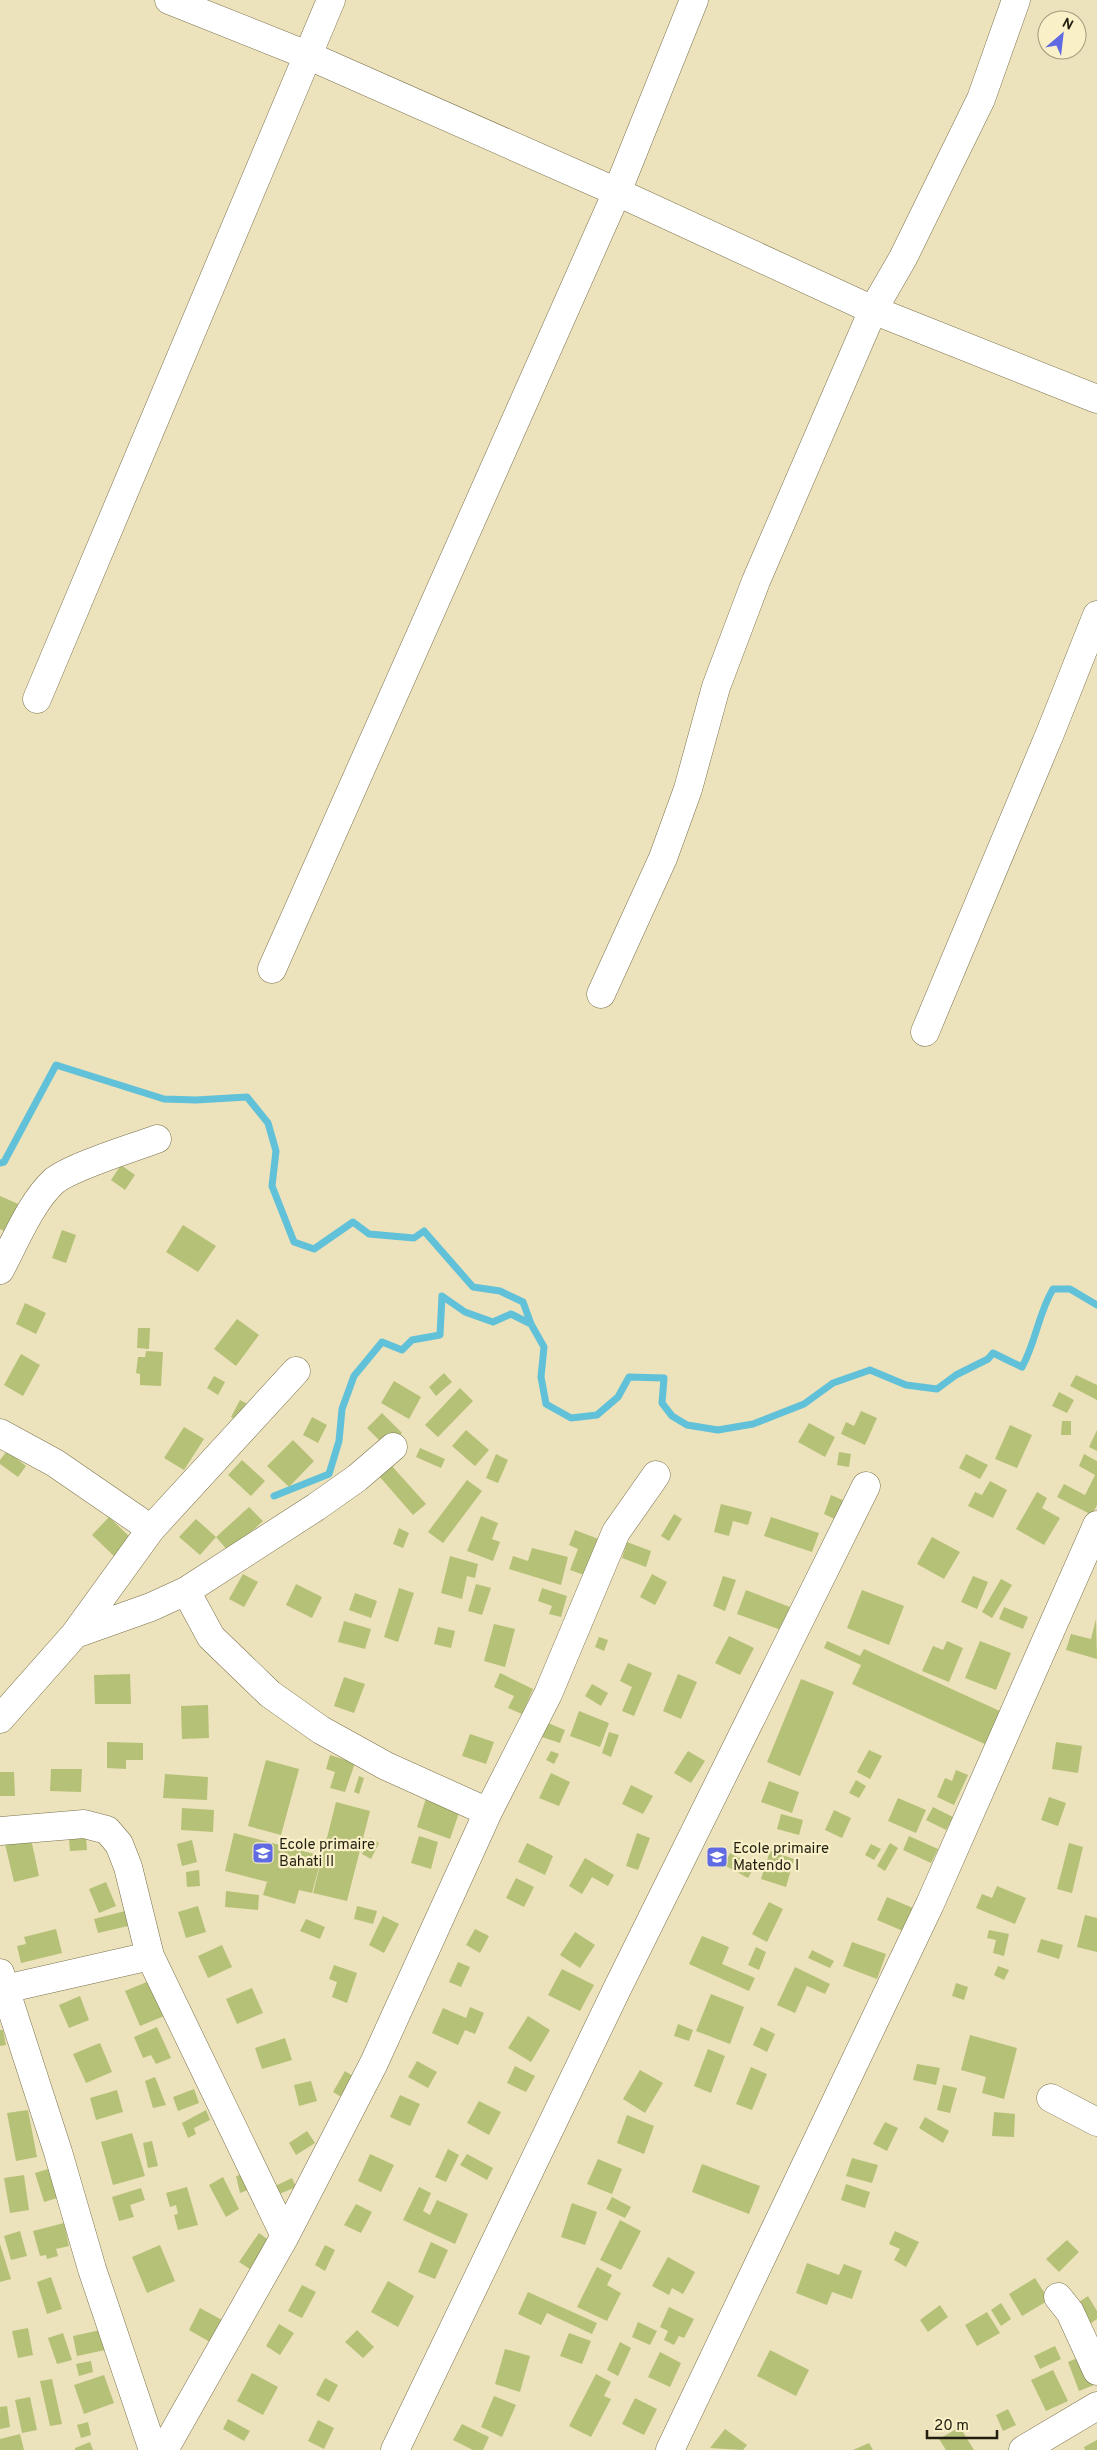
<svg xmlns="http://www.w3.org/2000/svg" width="1097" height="2450" viewBox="0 0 1097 2450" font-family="Overpass,sans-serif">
	<rect width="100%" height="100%" fill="#ece2bb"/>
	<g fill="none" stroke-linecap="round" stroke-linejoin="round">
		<path stroke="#60c1d9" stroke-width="7" d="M0,1163L4,1162L56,1065L164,1099L196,1100L247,1097L268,1123L276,1151L272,1186L294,1242L314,1249L353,1222L369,1234L414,1238L424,1231L473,1287L500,1291L523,1302L531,1324
			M274,1496L329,1474L339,1441L342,1409L354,1376L382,1342L402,1350L412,1340L440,1335L442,1296L465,1312L493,1322L511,1314L531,1324L544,1347L541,1377L546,1404L571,1418L597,1415L618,1397L629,1377L664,1378L662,1403L672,1416L687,1425L718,1430L753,1424L804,1404L833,1383L870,1370L906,1385L937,1389L956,1375L988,1359L993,1353L1022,1367C1036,1342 1038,1314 1053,1289H1070L1097,1305"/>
	</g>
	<path fill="#b6c178" d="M121,1165L135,1175L125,1190L111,1180Z
		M0,1196L23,1206L10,1234L0,1229Z
		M183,1225L216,1246L198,1272L166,1252Z
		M62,1230L76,1235L66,1263L52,1258Z
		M25,1303L46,1313L36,1334L16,1324Z
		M237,1319L259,1335L236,1366L214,1349Z
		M138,1328H150L149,1349L137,1348Z
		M146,1351L163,1352L161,1386L140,1385V1374L136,1373L138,1357H145Z
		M21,1354L40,1365L23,1396L4,1385Z
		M444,1373L452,1382L436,1396L429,1387Z
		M1076,1375L1097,1385V1400L1070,1386Z
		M214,1376L225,1382L218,1395L207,1388Z
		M394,1381L421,1397L409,1419L381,1403Z
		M460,1388L473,1401L438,1437L425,1425Z
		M1059,1392L1074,1400L1067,1413L1052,1406Z
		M240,1400L253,1407L244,1423L231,1417Z
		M861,1411L877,1418L865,1445L841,1434L846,1422L854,1426Z
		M382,1413L402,1433L387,1448L367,1428Z
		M312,1417L327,1425L318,1443L303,1435Z
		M1062,1421H1071V1435H1061Z
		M809,1423L835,1437L825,1457L798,1442Z
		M1010,1425L1032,1435L1017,1468L995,1459Z
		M184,1427L204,1439L184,1470L164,1458Z
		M466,1430L489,1450L475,1466L452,1446Z
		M1097,1430V1451L1089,1447Z
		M293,1440L314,1461L289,1487L267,1466Z
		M420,1448L445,1459L441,1468L416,1457Z
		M7,1451L26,1466L18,1477L0,1464V1460Z
		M839,1452L851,1454L849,1467L837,1465Z
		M496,1454L508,1460L498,1483L486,1478Z
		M966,1454L988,1465L980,1479L959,1468Z
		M1084,1454L1097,1461V1505L1092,1515L1057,1497L1064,1484L1085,1495L1095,1475L1079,1466Z
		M242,1460L265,1481L251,1496L228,1475Z
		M391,1465L426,1504L413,1515L379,1476Z
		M467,1480L482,1491L443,1543L428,1532Z
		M990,1481L1007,1490L993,1518L968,1506L975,1492L982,1495Z
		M1037,1492L1047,1498L1042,1508L1060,1518L1044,1545L1016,1529Z
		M831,1495L847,1502L839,1521L824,1514Z
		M721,1504L752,1512L748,1525L733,1521L729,1536L714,1532Z
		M249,1507L263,1521L229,1552L216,1537Z
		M674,1514L682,1519L669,1541L661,1536Z
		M481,1516L498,1523L492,1539L500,1542L493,1561L467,1551Z
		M109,1517L132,1539L115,1557L92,1535Z
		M771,1517L819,1533L812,1552L764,1536Z
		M196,1519L216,1537L200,1555L179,1537Z
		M399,1528L409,1533L403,1548L393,1544Z
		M575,1530L601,1540L587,1576L570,1570L578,1549L569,1545Z
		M932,1537L960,1552L944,1579L917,1564Z
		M627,1542L651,1551L646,1567L622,1558Z
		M532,1548L568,1557L561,1585L509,1569L513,1556L528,1561Z
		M450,1556L478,1564L475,1578L467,1576L462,1599L441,1593Z
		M243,1574L258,1582L244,1607L229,1599Z
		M652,1574L667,1582L655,1605L640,1597Z
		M723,1576L736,1580L725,1611L713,1606Z
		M973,1576L988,1582L977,1609L961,1602Z
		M1001,1579L1012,1585L992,1618L982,1612Z
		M296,1584L322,1597L312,1618L286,1605Z
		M476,1584L491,1588L482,1615L468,1611Z
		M399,1588L414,1593L398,1642L384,1637Z
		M542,1588L567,1596L561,1617L549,1614L552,1606L538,1601Z
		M746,1590L790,1607L781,1630L737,1614Z
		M862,1590L904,1606L889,1645L847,1628Z
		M355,1593L377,1601L371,1618L349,1610Z
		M1004,1607L1028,1617L1023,1629L999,1619Z
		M1096,1619L1097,1659L1066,1650L1071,1634L1091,1639Z
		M344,1621L371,1629L365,1649L338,1642Z
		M494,1624L515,1629L505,1667L484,1661Z
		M438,1627L455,1631L451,1648L434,1644Z
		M729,1636L754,1648L740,1675L715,1663Z
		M599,1637L608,1640L604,1651L595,1647Z
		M827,1641L860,1656L864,1649L1002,1712L987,1745L852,1684L861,1665L824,1648Z
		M947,1641L963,1648L949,1682L922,1671L933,1646L943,1650Z
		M980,1641L1011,1653L996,1690L965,1678Z
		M628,1663L652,1673L634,1716L622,1711L632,1687L620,1681Z
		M500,1673L533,1689L522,1714L508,1708L514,1696L494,1687Z
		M130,1674L131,1704H95L94,1675Z
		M678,1674L697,1682L681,1719L663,1711Z
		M344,1677L365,1684L354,1713L334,1706Z
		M801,1679L834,1692L800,1776L767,1762Z
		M592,1684L608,1693L601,1706L585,1696Z
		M208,1705L209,1738L182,1739L181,1706Z
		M579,1711L609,1723L600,1747L570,1736Z
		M548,1723L565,1730L560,1743L542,1737Z
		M609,1732L619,1735L611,1757L602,1753Z
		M470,1734L494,1742L486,1764L462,1756Z
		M107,1742L143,1743V1760H126V1769L107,1768Z
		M1056,1742L1082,1746L1078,1773L1052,1769Z
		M869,1750L882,1756L870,1779L857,1772Z
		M551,1751L559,1754L554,1764L546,1760Z
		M688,1751L705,1761L691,1783L674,1773Z
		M330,1755L355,1763L345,1792L330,1788L335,1772L326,1769Z
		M266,1760L299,1769L281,1835L248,1826Z
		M51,1769H82L81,1792L50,1791Z
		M956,1770L968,1775L954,1805L937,1797L945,1778L952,1781Z
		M0,1772H14L15,1796H0Z
		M551,1773L570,1782L559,1806L539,1798Z
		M165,1774L208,1777L207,1800L163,1798Z
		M359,1776L364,1778L359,1794L354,1792Z
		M856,1780L866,1786L859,1798L849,1793Z
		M769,1781L799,1792L792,1813L761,1802Z
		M631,1785L653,1796L643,1814L622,1804Z
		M427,1795L461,1807L450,1839L417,1827Z
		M1049,1797L1066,1803L1058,1826L1041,1820Z
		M898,1798L926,1810L916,1833L888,1821Z
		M336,1802L370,1811L347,1901L313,1893Z
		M933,1807L953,1817L946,1830L926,1820Z
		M182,1808L214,1810L213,1832L181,1830Z
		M834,1810L851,1818L842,1838L825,1830Z
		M781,1814L803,1820L799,1835L777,1829Z
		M85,1826L87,1850L70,1851L68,1827Z
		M234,1833L322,1856L312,1893L299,1890L295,1904L263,1895L267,1882L276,1884L225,1871Z
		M637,1833L650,1838L638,1870L626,1866Z
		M30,1834L39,1876L14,1882L4,1840Z
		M419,1836L438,1842L431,1869L411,1863Z
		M909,1836L938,1849L931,1863L903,1850Z
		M370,1838L379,1843L371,1859L362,1854Z
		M192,1840L197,1862L182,1866L177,1844Z
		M527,1843L553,1856L545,1875L518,1862Z
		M890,1843L898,1848L885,1871L877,1866Z
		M1069,1843L1083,1847L1072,1893L1057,1889Z
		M871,1844L881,1849L874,1860L865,1855Z
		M770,1851L794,1859L786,1887L761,1879Z
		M730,1853L755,1866L748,1878L724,1865Z
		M585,1858L614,1875L608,1886L592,1877L582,1894L569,1886Z
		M199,1870L200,1886L187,1887L186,1872Z
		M516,1878L534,1887L524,1907L506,1898Z
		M106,1882L116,1906L99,1913L89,1889Z
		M997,1886L1026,1898L1015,1924L976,1908L982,1894L992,1898Z
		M226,1891L259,1895L258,1910L225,1907Z
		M887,1897L913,1908L903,1931L877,1920Z
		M769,1902L783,1909L767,1942L752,1934Z
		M198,1906L206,1932L186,1938L178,1912Z
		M357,1906L377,1911L373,1924L354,1919Z
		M125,1911L128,1926L98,1933L94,1919Z
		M1085,1915L1097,1918V1952L1077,1947Z
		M383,1916L399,1924L384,1953L369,1945Z
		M306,1919L325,1927L320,1939L300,1931Z
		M56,1929L62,1953L21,1963L17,1946L26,1944L24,1937Z
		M475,1929L489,1936L480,1953L466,1945Z
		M989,1930L1009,1934L1004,1956L993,1953L996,1940L987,1938Z
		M575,1932L595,1945L580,1968L560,1955Z
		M702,1936L729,1947L722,1964L755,1978L749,1991L689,1964Z
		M1041,1939L1063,1945L1059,1959L1037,1952Z
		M852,1942L886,1954L877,1979L843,1966Z
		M222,1945L232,1967L208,1978L198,1956Z
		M756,1947L766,1952L759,1970L748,1965Z
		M812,1950L834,1961L830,1968L808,1958Z
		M458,1962L470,1967L461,1987L449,1982Z
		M334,1965L357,1973L347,2003L332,1997L337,1982L329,1979Z
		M998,1966L1009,1970L1004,1980L994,1975Z
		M795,1967L830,1984L825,1994L807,1986L795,2013L777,2005Z
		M562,1969L594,1985L580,2011L548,1995Z
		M154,1979L169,2014L140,2026L125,1991Z
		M956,1983L968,1987L964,2000L952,1996Z
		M252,1988L263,2013L237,2024L226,1999Z
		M711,1994L744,2007L730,2044L696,2031Z
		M80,1996L89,2020L69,2028L59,2005Z
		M470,2007L484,2013L475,2034L465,2030L458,2045L432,2033L443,2008L466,2018Z
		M528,2016L550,2030L531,2062L508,2048Z
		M678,2024L693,2030L689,2041L674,2036Z
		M157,2027L171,2058L156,2064L151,2055L143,2058L134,2037Z
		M761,2027L775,2034L767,2052L753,2045Z
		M0,2030H3L6,2045L0,2046Z
		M970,2035L1017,2048L1004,2099L982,2093L986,2077L961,2070Z
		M285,2038L292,2060L262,2069L255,2048Z
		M100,2043L112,2072L86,2083L73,2054Z
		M708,2049L725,2056L711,2093L694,2086Z
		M417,2061L437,2072L428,2088L408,2077Z
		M917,2064L940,2068L936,2085L913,2080Z
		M515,2066L535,2076L526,2092L507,2083Z
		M751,2067L767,2074L752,2110L736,2104Z
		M640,2070L663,2083L645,2113L623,2099Z
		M345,2071L359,2080L348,2101L333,2092Z
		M155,2077L166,2105L153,2108L145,2081Z
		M311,2081L317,2101L299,2106L294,2085Z
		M943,2085L957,2088L950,2113L937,2110Z
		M194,2089L199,2103L178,2111L173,2097Z
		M117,2090L123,2112L96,2120L90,2098Z
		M400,2095L420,2104L410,2126L390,2117Z
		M479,2101L501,2112L489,2135L467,2123Z
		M28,2110L37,2157L16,2161L7,2113Z
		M206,2110L210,2120L194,2128L196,2134L188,2138L182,2123Z
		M994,2112L1015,2114L1014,2137L992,2136Z
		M627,2115L654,2126L644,2154L617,2143Z
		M925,2117L949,2131L943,2143L919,2128Z
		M885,2122L898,2128L887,2151L873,2144Z
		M307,2131L315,2143L296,2155L289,2143Z
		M132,2133L145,2176L113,2185L101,2142Z
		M152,2141L158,2166L148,2168L143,2143Z
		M448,2149L459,2155L446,2182L435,2177Z
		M370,2154L394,2165L381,2192L358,2181Z
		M467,2154L493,2168L487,2180L460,2165Z
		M852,2158L878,2165L872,2183L846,2176Z
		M598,2159L622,2169L612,2194L587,2184Z
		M702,2164L760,2186L749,2214L692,2192Z
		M58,2166L67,2195L44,2202L35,2173Z
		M244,2174L248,2190L240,2193L236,2176Z
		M24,2175L29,2210L10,2213L4,2178Z
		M223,2177L239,2209L226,2217L209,2185Z
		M292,2178L296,2187L277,2195L273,2187Z
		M846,2184L870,2192L865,2208L841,2200Z
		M187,2187L198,2225L178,2230L174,2215L178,2214L176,2205L170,2207L166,2193Z
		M419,2187L431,2193L423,2211L430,2215L437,2200L468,2214L455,2244L403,2220Z
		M141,2188L145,2200L130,2205L134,2217L119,2221L112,2197Z
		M612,2197L631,2207L625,2218L606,2209Z
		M572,2203L597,2212L585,2245L561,2237Z
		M356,2204L372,2212L361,2233L344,2225Z
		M620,2220L641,2231L621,2270L600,2260Z
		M64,2223L69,2246L56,2249L58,2256L47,2259L46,2255L40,2256L33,2231Z
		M20,2231L27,2256L11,2260L4,2236Z
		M895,2231L919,2242L906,2267L894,2260L900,2249L889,2244Z
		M259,2233L275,2245L256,2273L239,2262Z
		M1067,2240L1079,2252L1059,2272L1046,2259Z
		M431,2242L448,2250L435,2279L418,2272Z
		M0,2244L11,2279L0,2282Z
		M160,2245L175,2281L147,2293L132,2257Z
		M325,2245L335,2250L325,2271L315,2265Z
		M668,2257L695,2272L683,2294L672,2288L669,2295L652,2286Z
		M807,2263L839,2275L844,2264L862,2271L852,2299L832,2292L827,2305L796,2293Z
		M597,2267L612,2275L607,2285L621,2293L607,2321L577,2307Z
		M51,2277L62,2309L47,2314L37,2282Z
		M1035,2278L1049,2300L1022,2316L1009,2294Z
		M388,2281L414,2296L398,2327L371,2312Z
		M302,2285L316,2292L302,2318L288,2311Z
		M528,2292L597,2323L592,2334L547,2313L541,2325L518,2314Z
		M1088,2296L1097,2311V2319L1088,2325L1076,2304Z
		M1001,2303L1011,2319L1001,2326L991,2310Z
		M940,2305L948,2317L928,2332L920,2320Z
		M669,2307L694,2319L684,2338L679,2336L674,2345L664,2340L668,2331L660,2327Z
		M200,2308L222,2320L210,2342L189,2330Z
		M987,2312L1000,2333L977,2346L965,2325Z
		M638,2322L657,2331L650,2345L632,2337Z
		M279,2324L294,2333L280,2355L266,2346Z
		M28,2328L33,2355L18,2358L12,2331Z
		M105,2329L110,2349L77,2356L73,2336Z
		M357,2330L374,2347L363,2358L345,2342Z
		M63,2333L72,2360L57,2364L48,2338Z
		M569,2333L591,2341L582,2364L560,2356Z
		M620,2342L631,2348L618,2376L607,2370Z
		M1055,2346L1061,2359L1040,2369L1034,2356Z
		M505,2349L530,2356L520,2392L495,2384Z
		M770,2350L809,2370L796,2396L757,2376Z
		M660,2352L681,2363L670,2387L648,2377Z
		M1082,2356L1094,2385L1079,2391L1068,2362Z
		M91,2361L93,2372L79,2376L76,2364Z
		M1053,2370L1068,2401L1046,2411L1031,2380Z
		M252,2373L278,2387L263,2415L237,2401Z
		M596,2374L611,2382L604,2396L611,2399L591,2437L569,2426Z
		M104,2375L114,2403L84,2414L74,2385Z
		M325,2378L338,2385L329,2402L316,2395Z
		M52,2379L62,2424L50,2426L40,2381Z
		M494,2396L516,2405L502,2437L481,2427Z
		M30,2397L37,2430L22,2433L15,2400Z
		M635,2398L657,2409L644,2435L622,2424Z
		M7,2406L10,2427L0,2429V2407Z
		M1008,2409L1016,2425L1003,2431L996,2415Z
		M228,2419L250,2431L244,2441L223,2429Z
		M318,2420L334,2428L324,2449L308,2441Z
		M88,2422L91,2435L81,2438L77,2425Z
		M462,2424L489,2437L483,2450H473L453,2440Z
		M960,2427L974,2450H946L939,2439Z
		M725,2429L747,2445L743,2450L710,2448Z
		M20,2434L24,2450H0V2439Z
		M1097,2440V2450H1085L1084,2447Z
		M90,2442L93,2450H75V2448Z
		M869,2443L873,2450H853Z"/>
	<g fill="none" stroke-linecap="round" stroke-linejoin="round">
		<g stroke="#7a714d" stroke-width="29">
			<path id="minor" d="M169,0L307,55L617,192L873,310L1097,399
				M37,699L331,0
				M272,969L617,192L694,0
				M601,994L663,858L688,789L716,687L756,581L873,310L903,258L981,99L1016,0
				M925,1032L1051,731L1097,615
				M0,1270C15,1242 31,1202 54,1181C73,1166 133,1148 157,1139
				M0,1433L55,1463L151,1529
				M186,1591L211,1637L270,1694L321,1730L386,1766L488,1812
				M75,1634L151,1607L186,1591L316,1507L357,1478L393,1447
				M0,1719L75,1634L151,1529L296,1371
				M0,1831L84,1824L107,1830L119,1844L128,1867L150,1956L285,2236
				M0,1973L58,2152L92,2269L153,2450
				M0,1990L150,1956
				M1051,2098L1097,2122
				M1058,2297L1070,2312L1097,2371
				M164,2450L285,2236L374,2063L488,1812L548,1694L616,1532L656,1475
				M395,2450L616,1991L866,1486
				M670,2450L930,1904L1097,1525
				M1023,2450L1097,2406"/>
		</g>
		<use href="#minor" stroke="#fff" stroke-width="28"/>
	</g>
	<defs>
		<g id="school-square" transform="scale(1.125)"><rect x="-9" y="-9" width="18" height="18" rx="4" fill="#606ae2" stroke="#f9f0c8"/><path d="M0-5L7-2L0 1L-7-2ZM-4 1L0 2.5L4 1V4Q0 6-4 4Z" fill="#fff"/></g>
	</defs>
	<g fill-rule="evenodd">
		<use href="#school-square" x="263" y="1853"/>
		<use href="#school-square" x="717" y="1857"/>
	</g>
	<g text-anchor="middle" stroke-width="4.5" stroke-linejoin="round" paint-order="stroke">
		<g font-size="15" fill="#221f10" stroke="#f9f0c8" text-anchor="start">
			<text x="279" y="1849">Ecole primaire<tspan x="279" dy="17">Bahati II</tspan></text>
			<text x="733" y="1853">Ecole primaire<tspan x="733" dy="17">Matendo I</tspan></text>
		</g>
	</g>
	<g transform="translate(1062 35) rotate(28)"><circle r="24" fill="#f9f0c8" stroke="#a39c7e"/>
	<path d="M0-4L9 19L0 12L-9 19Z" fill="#606ae2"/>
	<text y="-8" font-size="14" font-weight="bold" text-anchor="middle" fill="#221f10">N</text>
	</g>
	<path d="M927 2430v8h70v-8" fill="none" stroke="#221f10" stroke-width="2.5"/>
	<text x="934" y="2430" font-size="15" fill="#221f10" stroke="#f9f0c8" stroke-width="4" paint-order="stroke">20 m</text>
</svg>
